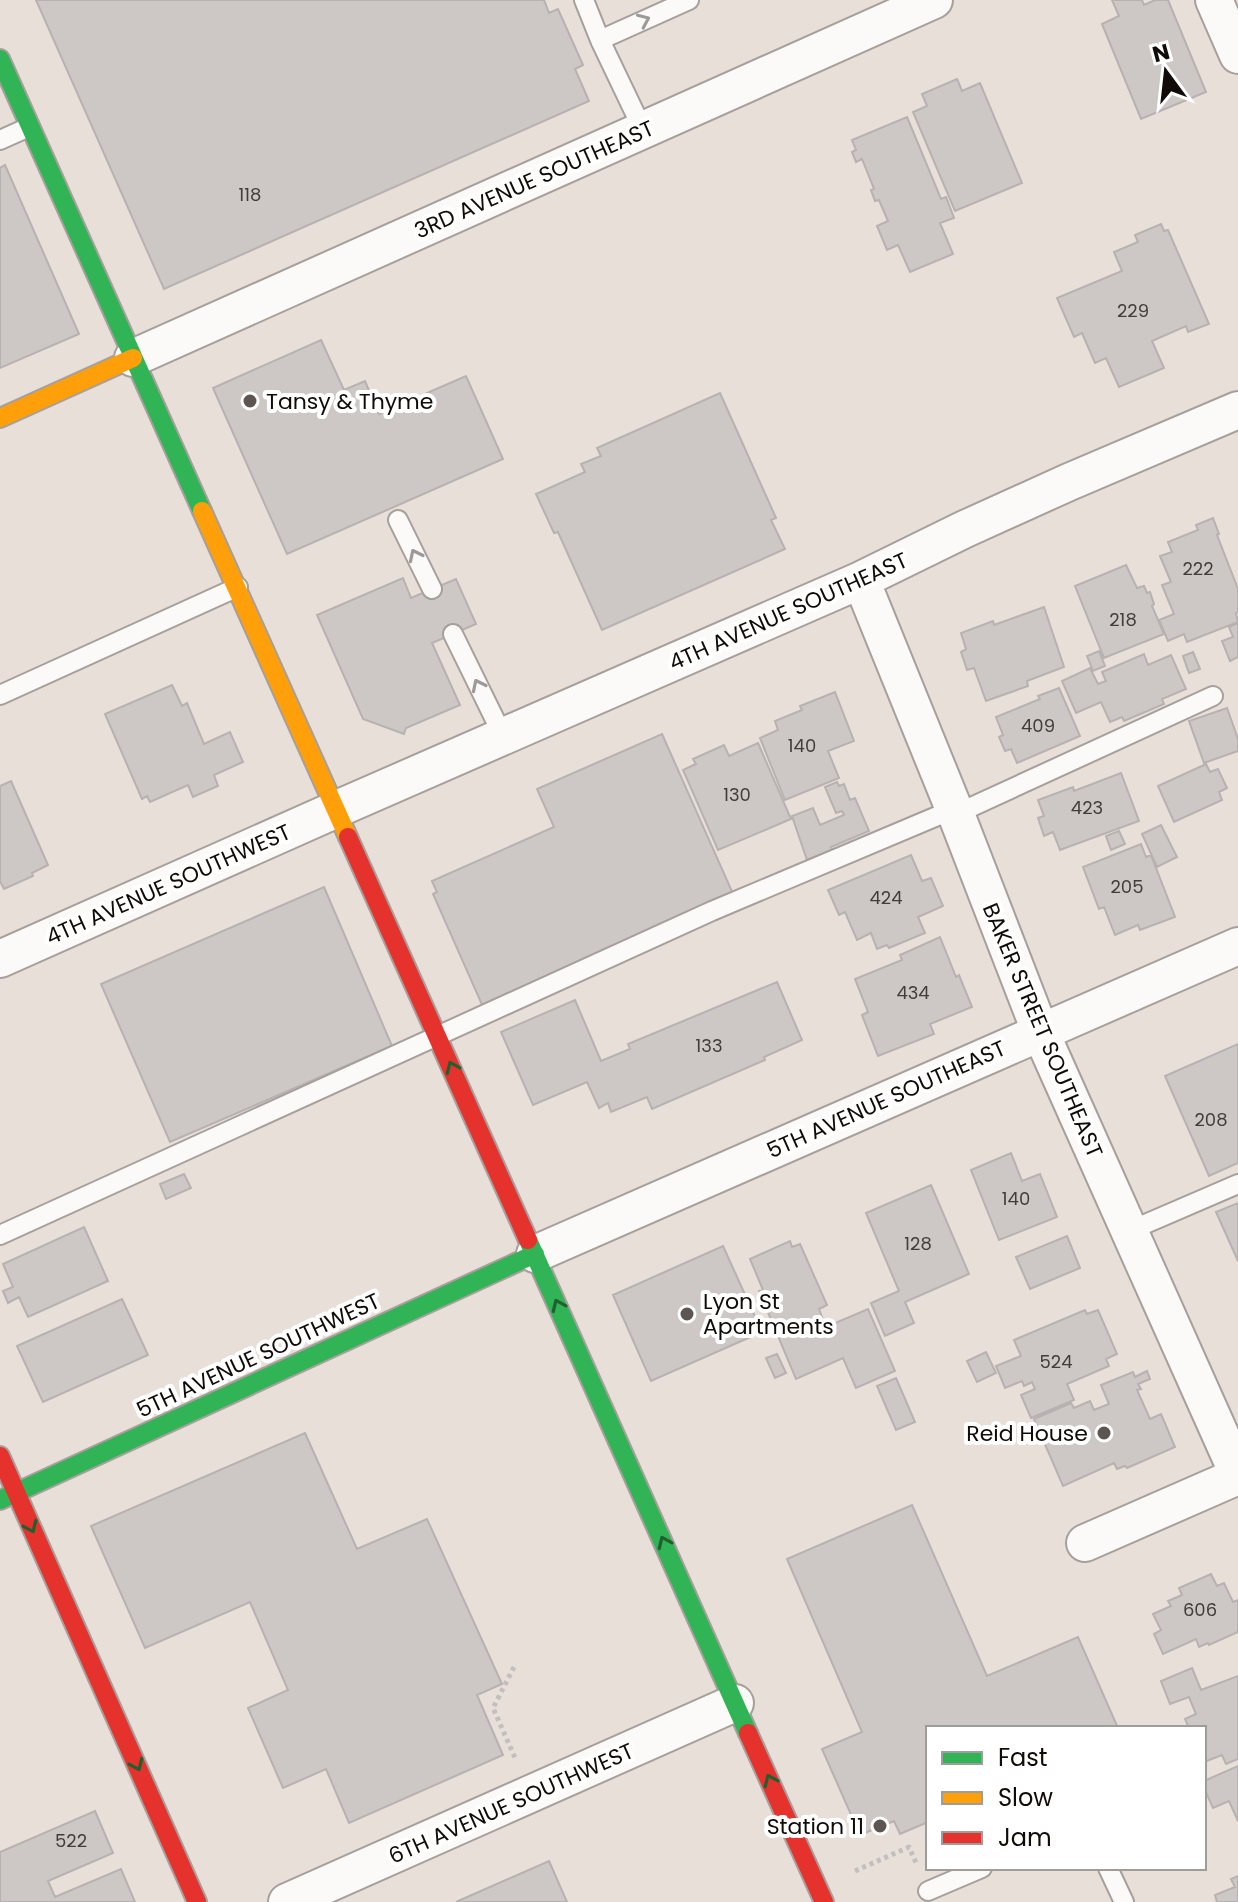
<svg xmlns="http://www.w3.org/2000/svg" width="1238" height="1902" viewBox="0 0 1238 1902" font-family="Poppins,sans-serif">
	<rect width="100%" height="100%" fill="#e8dfd9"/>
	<path fill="#cdc7c6" stroke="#b8b1b1" stroke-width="2" d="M36,0H544L549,13L558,9L583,65L575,69L589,101L164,289Z
		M1112,0H1142L1144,5L1155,0H1168L1206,92L1141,119L1102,24L1119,16Z
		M957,79L962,91L980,83L1022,183L955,211L913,112L927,106L922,94Z
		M907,117L941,199L946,197L954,218L940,223L953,254L910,272L898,245L887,250L877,226L888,221L879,200L875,201L871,190L874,189L862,159L856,162L852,152L856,150L852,140Z
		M5,165L79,334L0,368V168Z
		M1161,224L1164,231L1168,230L1209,324L1188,332L1186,326L1152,341L1164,368L1119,387L1106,358L1095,363L1082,333L1074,337L1057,298L1122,271L1114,252L1138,242L1135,235Z
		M321,340L344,390L365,381L379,414L466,376L503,459L287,554L213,388Z
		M720,393L776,518L771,520L785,549L602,630L558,532L554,533L536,494L585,472L581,464L601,456L597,448Z
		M1213,518L1219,534L1217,535L1238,589V612L1236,613L1238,622L1187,642L1184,634L1168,641L1159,620L1174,614L1162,585L1171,582L1160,556L1172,552L1168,542L1198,530L1196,525Z
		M1126,565L1137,588L1144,586L1147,593L1150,592L1154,604L1152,606L1164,634L1104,658L1075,586Z
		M403,578L411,598L456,579L476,624L432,643L460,705L406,728L404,734L363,719L317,615Z
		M1044,607L1064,667L1027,681L1028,686L986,701L974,668L967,670L961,652L966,649L961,633L993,621L994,625Z
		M1238,623V657L1230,661L1222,641L1233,637L1229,627Z
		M1099,651L1105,666L1093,671L1087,656Z
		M1193,652L1200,669L1189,673L1183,656Z
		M1144,654L1148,665L1171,655L1186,689L1162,699L1164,704L1124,721L1122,717L1110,722L1101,702L1076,713L1062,681L1090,668L1098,684L1106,681L1102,672Z
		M172,685L182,706L187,703L204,744L230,732L243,762L214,775L218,786L193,797L188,785L150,802L147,796L142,799L105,714Z
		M1059,688L1080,736L1017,763L1011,749L1005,751L999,737L1003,735L996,717L1040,699L1038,696Z
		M835,692L854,741L828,751L839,778L785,800L760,738L778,730L775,721L802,710L800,706Z
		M1227,708L1238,739V751L1204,763L1189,721Z
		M662,734L734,896L483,1007L433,894L437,892L432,881L554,827L537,789Z
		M758,743L791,819L718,850L683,770L696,764L693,759L724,745L729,756Z
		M1206,764L1210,772L1218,769L1227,788L1219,792L1222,800L1174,822L1158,786Z
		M1121,773L1139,821L1060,850L1053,832L1044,836L1038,818L1044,816L1038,800L1073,787L1074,791Z
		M11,781L48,865L32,873L33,876L4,889L0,881V786Z
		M837,782L839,786L844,784L850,800L855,798L869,831L831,847L833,850L807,860L792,816L813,808L820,825L844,815L842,811L836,813L825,787Z
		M1161,825L1177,857L1157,867L1142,834Z
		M1119,831L1125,844L1111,850L1106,836Z
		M1141,844L1146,857L1151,855L1175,917L1140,930L1138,925L1115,935L1104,907L1099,909L1083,867Z
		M911,855L922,881L931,878L943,906L918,917L925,933L889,948L887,945L877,949L871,933L857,940L845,912L839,915L828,890Z
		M324,887L392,1046L170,1142L101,984Z
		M940,937L956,977L959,975L972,1007L930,1024L934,1034L878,1056L862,1015L868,1012L855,979L902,960L900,955Z
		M777,982L802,1040L764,1057L765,1060L652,1109L647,1097L611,1112L608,1103L599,1108L587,1082L533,1105L501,1032L575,1000L601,1061L630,1049L628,1044Z
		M1238,1044V1163L1209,1176L1165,1076Z
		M1011,1153L1022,1181L1040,1174L1057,1217L999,1240L971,1170Z
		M184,1174L191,1188L166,1199L160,1184Z
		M931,1185L969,1274L905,1302L914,1323L885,1336L871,1303L899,1291L866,1213Z
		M1238,1203V1261L1216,1212Z
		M84,1227L108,1281L28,1317L19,1297L8,1303L3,1291L13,1287L3,1264Z
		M1067,1236L1080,1268L1030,1289L1016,1257Z
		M790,1241L792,1247L800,1244L827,1305L819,1309L826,1327L868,1309L895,1371L856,1388L843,1358L796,1379L759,1291L763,1290L750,1259Z
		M723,1246L762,1332L651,1381L613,1295Z
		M122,1299L148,1355L43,1402L17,1346Z
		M1085,1310L1087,1314L1098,1310L1117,1354L1106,1359L1109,1366L1067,1384L1074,1400L1031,1418L1021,1395L1035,1389L1032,1382L1024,1386L1022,1381L1005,1388L996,1366L1021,1356L1014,1340Z
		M986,1352L996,1373L977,1382L967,1361Z
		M777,1354L786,1373L775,1378L766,1358Z
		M1147,1371L1150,1379L1138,1384L1141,1389L1137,1390L1150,1419L1161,1414L1175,1447L1127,1468L1125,1466L1117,1469L1114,1463L1063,1486L1034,1419L1071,1403L1074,1408L1090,1401L1094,1410L1109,1404L1101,1385L1133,1372L1135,1377Z
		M896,1378L915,1422L896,1430L877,1386Z
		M305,1433L357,1549L427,1519L502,1684L477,1695L503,1755L349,1823L326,1769L283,1788L248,1708L288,1690L250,1602L145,1648L91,1526Z
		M912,1505L987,1676L1078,1637L1118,1728H928V1822L900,1834L894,1821L860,1835L822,1749L862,1732L787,1559Z
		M1211,1574L1217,1586L1224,1583L1233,1602L1238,1600V1632L1209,1645L1208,1643L1199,1647L1196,1639L1163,1654L1154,1634L1161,1630L1153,1614L1171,1606L1168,1601L1182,1595L1179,1588Z
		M1192,1668L1201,1690L1238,1676V1759L1226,1764L1222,1755L1204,1762V1728H1189L1185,1719L1196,1714L1189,1697L1170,1704L1161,1681Z
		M1238,1766V1821L1229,1801L1213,1808L1204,1788V1781Z
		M95,1811L113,1853L48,1881L55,1897L121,1869L135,1902H0V1852Z
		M549,1861L567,1902H456Z
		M1238,1876V1902H1217L1215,1895L1235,1887L1231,1879Z"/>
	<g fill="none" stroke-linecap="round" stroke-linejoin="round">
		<g stroke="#a69f9b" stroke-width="22">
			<path id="lane" d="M584,0L600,40L643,130
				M600,40L689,0
				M0,140L29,127
				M398,520L432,589
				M453,634L503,736
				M0,695L238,587
				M956,814L1213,696
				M1129,1231L1238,1184
				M0,1235L712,911L954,809
				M1108,1868L1124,1902
				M928,1891L982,1868"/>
		</g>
		<g stroke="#a69f9b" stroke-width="40">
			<path id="street" d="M1214,0L1238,55
				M133,358L934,0
				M861,580L956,814L1040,1031L1238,1474
				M0,959L337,809L861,580L965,529L1069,482L1238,410
				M535,1254L1238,946
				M1085,1543L1238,1476
				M287,1902L735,1703"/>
		</g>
		<g stroke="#a69f9b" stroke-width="22">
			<path id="fast" d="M0,59L202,511
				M528,1240L748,1733
				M0,1500L535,1254"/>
		</g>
		<g stroke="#a69f9b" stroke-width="22">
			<path id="slow" d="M0,418L133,358
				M202,511L348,837"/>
		</g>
		<g stroke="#a69f9b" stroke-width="22">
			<path id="jam" d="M348,837L528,1240
				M0,1456L197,1902
				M748,1733L824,1902"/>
		</g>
		<path stroke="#c3bfbe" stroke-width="5" stroke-dasharray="4 4" stroke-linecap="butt" d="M514,1667L493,1708L516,1760
			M855,1871L909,1847L917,1865"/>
		<use href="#lane" stroke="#fcfaf9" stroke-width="18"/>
		<use href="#street" stroke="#fcfaf9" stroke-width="36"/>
		<use href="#fast" stroke="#30b455" stroke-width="18"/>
		<use href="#slow" stroke="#ff9f0a" stroke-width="18"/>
		<use href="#jam" stroke="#e5322d" stroke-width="18"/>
	</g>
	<defs><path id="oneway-chevron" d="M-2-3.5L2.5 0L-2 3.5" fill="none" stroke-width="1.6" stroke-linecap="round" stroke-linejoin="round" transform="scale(2)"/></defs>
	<g stroke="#9e9a99">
		<use href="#oneway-chevron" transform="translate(644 20) rotate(-24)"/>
		<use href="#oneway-chevron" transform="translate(415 555) rotate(-116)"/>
		<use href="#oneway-chevron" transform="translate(478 685) rotate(-116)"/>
	</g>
	<g stroke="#20602e">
		<use href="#oneway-chevron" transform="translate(452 1067) rotate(-114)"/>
		<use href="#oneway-chevron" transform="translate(558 1305) rotate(-114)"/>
		<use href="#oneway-chevron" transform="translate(31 1527) rotate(66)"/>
		<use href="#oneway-chevron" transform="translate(664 1542) rotate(-114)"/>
		<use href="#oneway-chevron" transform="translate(137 1765) rotate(66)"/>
		<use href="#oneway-chevron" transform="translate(770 1780) rotate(-114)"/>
	</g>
	<g fill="#5c5551" stroke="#fff" stroke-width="3">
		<circle cx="250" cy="401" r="8"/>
		<circle cx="687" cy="1314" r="8"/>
		<circle cx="1104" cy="1433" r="8"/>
		<circle cx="880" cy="1826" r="8"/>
	</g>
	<g text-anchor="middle" stroke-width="8" stroke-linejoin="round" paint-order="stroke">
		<g font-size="18" fill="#423d3a">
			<text x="250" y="201">118</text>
			<text x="1133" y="317">229</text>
			<text x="1198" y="575">222</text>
			<text x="1123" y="626">218</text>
			<text x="1038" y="732">409</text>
			<text x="802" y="752">140</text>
			<text x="737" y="801">130</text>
			<text x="1087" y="814">423</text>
			<text x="1127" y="893">205</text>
			<text x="886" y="904">424</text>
			<text x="913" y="999">434</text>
			<text x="709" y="1052">133</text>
			<text x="1211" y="1126">208</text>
			<text x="1016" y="1205">140</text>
			<text x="918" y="1250">128</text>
			<text x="1056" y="1368">524</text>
			<text x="1200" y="1616">606</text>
			<text x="71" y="1847">522</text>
		</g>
		<g font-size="22" fill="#100b08" stroke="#fff">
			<text transform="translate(534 179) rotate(-24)" y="8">3RD AVENUE SOUTHEAST</text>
			<text transform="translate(788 611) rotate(-24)" y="8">4TH AVENUE SOUTHEAST</text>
			<text transform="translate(168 884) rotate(-24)" y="8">4TH AVENUE SOUTHWEST</text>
			<text transform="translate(1043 1030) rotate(67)" y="8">BAKER STREET SOUTHEAST</text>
			<text transform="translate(886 1099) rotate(-24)" y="8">5TH AVENUE SOUTHEAST</text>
			<text transform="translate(258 1355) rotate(-25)" y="8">5TH AVENUE SOUTHWEST</text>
			<text transform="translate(511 1803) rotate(-24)" y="8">6TH AVENUE SOUTHWEST</text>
		</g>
		<g font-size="22" fill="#100b08" stroke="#fff" text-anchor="start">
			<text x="266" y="409">Tansy &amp; Thyme</text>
			<text x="703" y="1309">Lyon St<tspan x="703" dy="25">Apartments</tspan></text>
			<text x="1088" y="1441" text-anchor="end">Reid House</text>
			<text x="864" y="1834" text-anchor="end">Station 11</text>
		</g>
	</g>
	<rect x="926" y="1726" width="280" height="144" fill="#ffffff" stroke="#9f9d9c" stroke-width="2"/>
	<rect x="942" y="1752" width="40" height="12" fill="#30b455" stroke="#9f9d9c" stroke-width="2"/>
	<text x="998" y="1766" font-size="24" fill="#100b08">Fast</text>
	<rect x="942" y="1792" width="40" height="12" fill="#ff9f0a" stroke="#9f9d9c" stroke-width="2"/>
	<text x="998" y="1806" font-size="24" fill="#100b08">Slow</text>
	<rect x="942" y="1832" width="40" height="12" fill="#e5322d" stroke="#9f9d9c" stroke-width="2"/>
	<text x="998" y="1846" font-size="24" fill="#100b08">Jam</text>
	<g transform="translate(1166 72) rotate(345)" stroke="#ffffff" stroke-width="6" paint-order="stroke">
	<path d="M0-6L14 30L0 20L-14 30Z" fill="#100b08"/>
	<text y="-12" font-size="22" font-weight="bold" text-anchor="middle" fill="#100b08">N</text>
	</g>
</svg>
